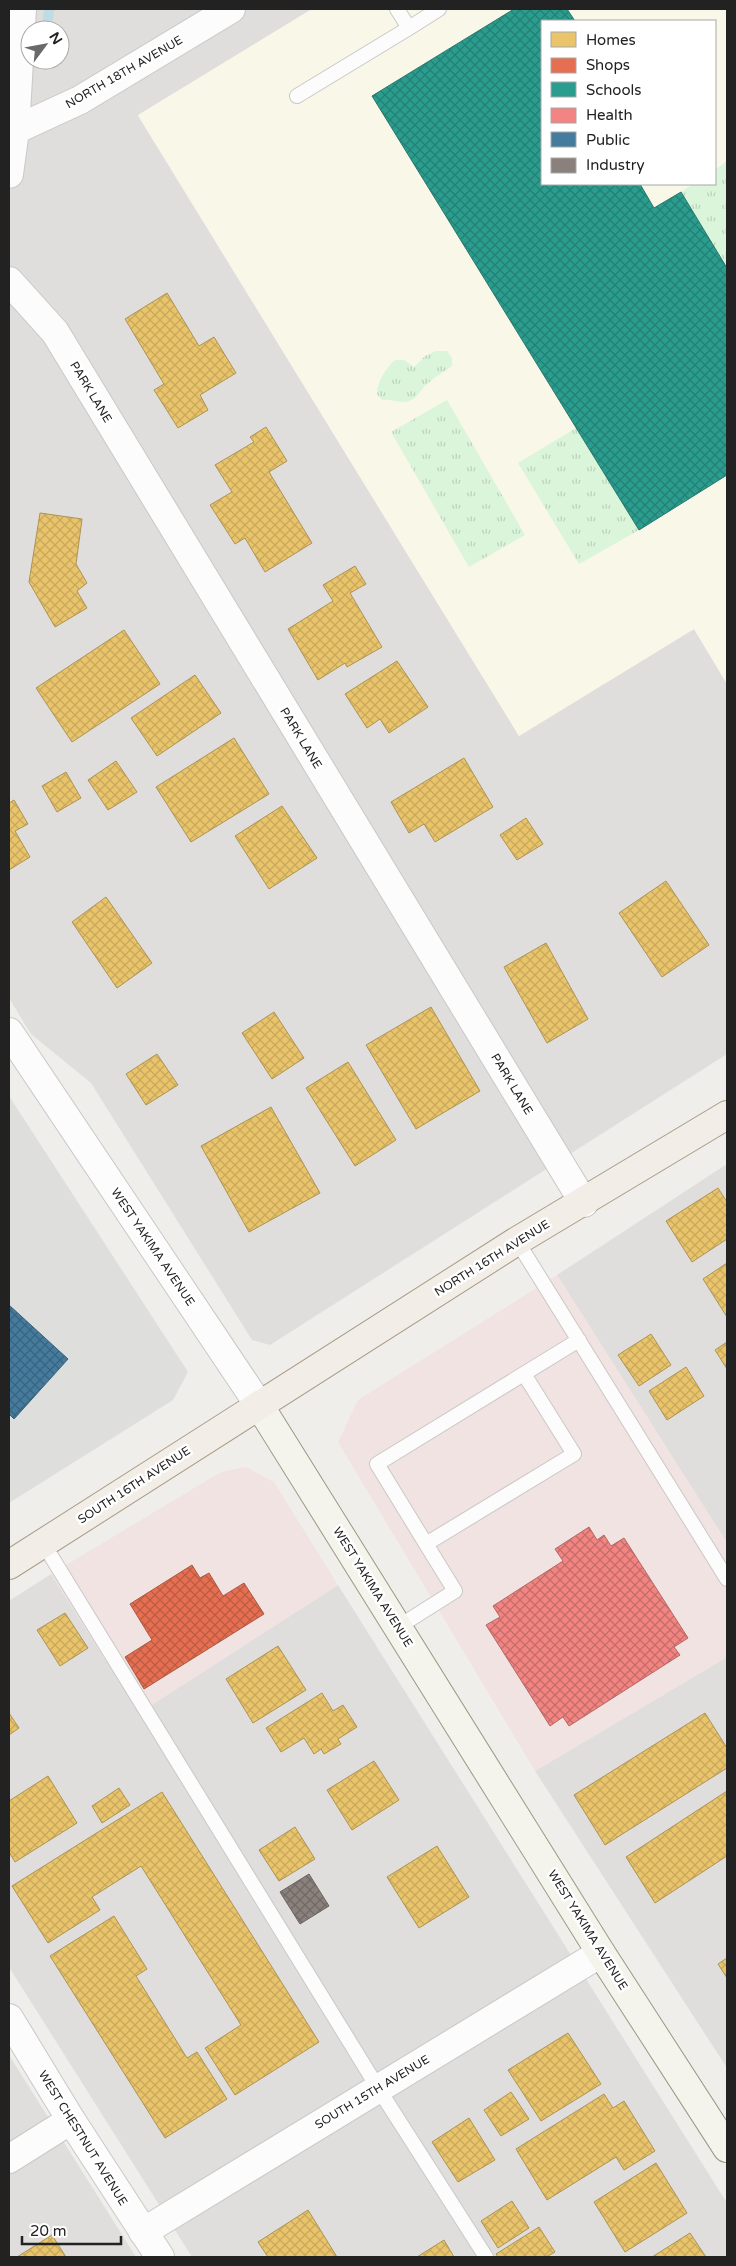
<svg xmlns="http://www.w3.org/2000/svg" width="736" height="2266" viewBox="0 0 736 2266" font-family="'Varela Round',sans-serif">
	<defs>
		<pattern id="park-tufts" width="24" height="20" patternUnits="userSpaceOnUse" patternTransform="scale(1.25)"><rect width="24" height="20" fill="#daf5da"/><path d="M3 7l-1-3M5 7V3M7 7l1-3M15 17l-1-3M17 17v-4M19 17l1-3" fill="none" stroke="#bbd2bb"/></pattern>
		<pattern id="homes-cross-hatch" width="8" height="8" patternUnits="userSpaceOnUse" patternTransform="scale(1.25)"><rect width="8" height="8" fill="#e9c46a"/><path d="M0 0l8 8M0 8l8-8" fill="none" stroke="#c8a85c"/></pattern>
		<pattern id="shops-cross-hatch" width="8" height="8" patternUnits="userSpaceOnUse" patternTransform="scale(1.25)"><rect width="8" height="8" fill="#e76f51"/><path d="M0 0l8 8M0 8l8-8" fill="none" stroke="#bb5b43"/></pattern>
		<pattern id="schools-cross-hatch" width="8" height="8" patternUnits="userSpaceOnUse" patternTransform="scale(1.25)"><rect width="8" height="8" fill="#2a9d8f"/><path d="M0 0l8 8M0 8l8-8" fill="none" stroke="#248074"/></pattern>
		<pattern id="health-cross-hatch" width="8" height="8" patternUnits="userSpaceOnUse" patternTransform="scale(1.25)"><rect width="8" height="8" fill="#f28482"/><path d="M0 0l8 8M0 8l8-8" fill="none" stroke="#c46c6a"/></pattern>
		<pattern id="public-cross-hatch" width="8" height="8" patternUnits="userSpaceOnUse" patternTransform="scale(1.25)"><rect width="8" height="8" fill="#457b9d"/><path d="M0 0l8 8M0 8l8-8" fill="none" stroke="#396480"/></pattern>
		<pattern id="industry-cross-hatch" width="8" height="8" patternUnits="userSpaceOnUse" patternTransform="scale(1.25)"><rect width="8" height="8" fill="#8a817c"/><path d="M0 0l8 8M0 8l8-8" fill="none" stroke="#706965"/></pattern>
	</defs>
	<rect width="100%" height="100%" fill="#f0eeeb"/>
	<path fill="#dfdedc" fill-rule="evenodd" d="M9,9H312L138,116L519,736L694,629L727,684V1054L270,1345L252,1340L91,1083L31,1034L9,998ZM30,30H60V60H30Z
		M727,1164V1543L557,1275Z
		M51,1574L139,1713L338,1585L727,2203V2257H192L9,1967V1601Z
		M727,1657V2068L535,1771Z
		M9,2055L136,2257H9Z"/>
	<path fill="#f1e3e1" d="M557,1275L727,1543V1657L535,1771L338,1442L358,1400Z
		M246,1467L274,1482L338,1585L139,1713L51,1574L221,1472Z"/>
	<path fill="#f8f7e8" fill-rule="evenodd" d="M312,9H727V684L694,629L519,736L138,115ZM542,21H715V184H542Z"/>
	<path fill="#dededc" d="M9,1096L188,1372L173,1400L9,1503Z"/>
	<path fill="url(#park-tufts)" d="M727,161V268L681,192L693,184H715V170Z
		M436,351H447L452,358V366C444,372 434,377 426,385C420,390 418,398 409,401C401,404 391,399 382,400L377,394C377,382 386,368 395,360H404L414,367L425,356Z
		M447,400L525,535L469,567L391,432Z
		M576,428L639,530L579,564L518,463Z"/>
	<path fill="url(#homes-cross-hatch)" stroke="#ad9354" d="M167,293L199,346L214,337L236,373L200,395L208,410L178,428L154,390L164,384L125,319Z
		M266,427L287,461L269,472L312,543L265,572L245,538L235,544L210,505L232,492L215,465L254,442L250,437Z
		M40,513L82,519L76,564L87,583L77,591L87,608L55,627L29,582Z
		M355,566L366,584L350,593L382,647L347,667L345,663L318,680L288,629L333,601L323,585Z
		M124,630L160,684L72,742L36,688Z
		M397,661L428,707L389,733L380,719L367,728L345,694Z
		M195,675L221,713L157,756L131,718Z
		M234,738L269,794L191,842L156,787Z
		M464,758L493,807L435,842L424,824L409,833L391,802Z
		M116,761L137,792L108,810L88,780Z
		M66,772L81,798L57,812L42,786Z
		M14,800L28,824L15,831L30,857L9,870V803Z
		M282,806L317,858L269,889L235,836Z
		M526,818L543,844L517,860L500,835Z
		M666,881L709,945L662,977L619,913Z
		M106,897L152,963L117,988L72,922Z
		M546,943L588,1019L547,1043L504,967Z
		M431,1007L480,1091L416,1129L366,1045Z
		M274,1012L304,1058L272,1079L242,1033Z
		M157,1054L178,1085L146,1105L126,1074Z
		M348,1062L396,1140L355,1166L306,1088Z
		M271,1107L320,1193L249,1232L201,1146Z
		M718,1188L727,1202V1239L692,1262L666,1221Z
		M727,1263V1317L703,1279Z
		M651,1334L671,1365L639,1386L618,1355Z
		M727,1342V1369L715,1350Z
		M686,1367L704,1396L667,1420L649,1391Z
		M65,1613L88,1648L60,1666L37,1630Z
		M278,1646L306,1690L253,1723L226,1679Z
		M322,1693L333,1711L343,1705L357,1727L338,1739L341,1744L324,1754L321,1749L314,1754L304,1738L281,1752L266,1728Z
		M9,1713L19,1728L9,1735Z
		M705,1713L727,1748V1768L605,1845L574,1795Z
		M374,1761L399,1800L352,1830L327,1790Z
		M48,1776L77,1823L15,1862L9,1852V1801Z
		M119,1788L130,1805L102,1823L92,1806Z
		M727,1791V1856L655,1903L626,1857Z
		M162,1792L319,2042L235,2095L205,2048L241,2025L141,1866L92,1897L100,1910L48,1943L12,1886Z
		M295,1827L315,1859L279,1881L259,1850Z
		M437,1846L469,1897L419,1928L387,1877Z
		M114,1916L147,1969L136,1976L187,2058L197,2052L227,2099L165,2138L50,1956Z
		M727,1958V1978L718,1964Z
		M568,2033L601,2084L541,2121L508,2070Z
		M511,2092L529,2119L501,2136L484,2110Z
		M604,2094L613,2108L624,2101L655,2151L624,2170L616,2157L547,2200L516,2149Z
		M469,2118L495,2160L458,2182L432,2142Z
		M656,2163L687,2213L625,2252L594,2202Z
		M512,2201L529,2228L498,2248L481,2221Z
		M308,2210L337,2257H268L258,2242Z
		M539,2227L555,2252L546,2257H498L496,2254Z
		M690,2233L706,2257H652Z
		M52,2235L66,2257H17Z
		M444,2240L454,2257H417Z"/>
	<path fill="url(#shops-cross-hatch)" stroke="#ac5843" d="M192,1565L200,1578L209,1573L223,1596L244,1583L264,1614L144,1689L125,1657L152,1640L130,1604Z"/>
	<path fill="url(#schools-cross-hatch)" stroke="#28786e" d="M514,9H567L575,21H542V184H640L654,208L681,192L727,268V475L639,530L372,96Z"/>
	<path fill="url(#health-cross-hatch)" stroke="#b46765" d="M589,1527L597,1540L604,1535L611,1546L624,1538L688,1638L674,1647L680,1655L569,1726L563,1717L550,1726L486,1625L500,1617L493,1606L563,1561L555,1549Z"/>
	<path fill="url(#public-cross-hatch)" stroke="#3a6078" d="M9,1305L68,1359L14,1419L9,1414Z"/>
	<path fill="url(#industry-cross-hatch)" stroke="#6b6461" d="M309,1874L329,1906L300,1924L280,1892Z"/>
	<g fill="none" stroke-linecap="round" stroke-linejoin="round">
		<path stroke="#bfdbe3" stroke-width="10" d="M47,30L49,9"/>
		<g stroke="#c9c8c7" stroke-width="16">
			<path id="service" d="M397,9L409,28L439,9
				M297,96L409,28
				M517,1241L727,1579
				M524,1374L574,1454L426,1544L377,1464L579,1340
				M43,1543L378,2088L486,2257
				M398,1627L455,1591L426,1544"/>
		</g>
		<g stroke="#c9c8c7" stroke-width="30">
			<path id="minor" d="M15,130L80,100L231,9
				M9,174L15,130L22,9
				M9,281L55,332L584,1203
				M9,1032L259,1405
				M9,2159L71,2120
				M143,2232L601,1953"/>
		</g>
		<g stroke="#c9c8c7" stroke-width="30">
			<path id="tertiary" d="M9,2018L71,2120L160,2257"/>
		</g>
		<g stroke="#999a82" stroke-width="30">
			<path id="secondary" d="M259,1405L601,1953L727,2148"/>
		</g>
		<g stroke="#a79c86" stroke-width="30">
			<path id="primary" d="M9,1565L517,1241L727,1115"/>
		</g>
		<use href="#service" stroke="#fdfcfc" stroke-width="14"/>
		<use href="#minor" stroke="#fdfcfc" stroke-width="28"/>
		<use href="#tertiary" stroke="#fdfcfc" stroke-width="28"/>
		<use href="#secondary" stroke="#f4f4ed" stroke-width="28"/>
		<use href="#primary" stroke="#f3ede7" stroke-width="28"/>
	</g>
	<g text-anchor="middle" stroke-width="5" stroke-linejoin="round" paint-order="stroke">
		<g font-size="12" fill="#222" stroke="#fff">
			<text transform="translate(124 72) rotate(-30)" y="4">NORTH 18TH AVENUE</text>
			<text transform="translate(91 392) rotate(59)" y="4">PARK LANE</text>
			<text transform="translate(301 738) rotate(59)" y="4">PARK LANE</text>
			<text transform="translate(512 1084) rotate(59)" y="4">PARK LANE</text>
			<text transform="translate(153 1247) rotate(56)" y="4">WEST YAKIMA AVENUE</text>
			<text transform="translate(492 1258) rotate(-32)" y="4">NORTH 16TH AVENUE</text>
			<text transform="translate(134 1485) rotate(-33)" y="4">SOUTH 16TH AVENUE</text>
			<text transform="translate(373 1587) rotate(58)" y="4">WEST YAKIMA AVENUE</text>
			<text transform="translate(588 1930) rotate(58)" y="4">WEST YAKIMA AVENUE</text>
			<text transform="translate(372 2092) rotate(-31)" y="4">SOUTH 15TH AVENUE</text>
			<text transform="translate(83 2138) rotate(58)" y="4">WEST CHESTNUT AVENUE</text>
		</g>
	</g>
	<rect width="736" height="2266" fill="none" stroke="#222222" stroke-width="20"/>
	<rect x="541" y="20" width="175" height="165" fill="#ffffff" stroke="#a7a7a7"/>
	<rect x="551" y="32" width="25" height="15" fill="#e9c46a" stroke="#a7a7a7"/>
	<text x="586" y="45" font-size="15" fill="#222222">Homes</text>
	<rect x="551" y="58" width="25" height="15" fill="#e76f51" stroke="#a7a7a7"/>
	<text x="586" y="70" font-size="15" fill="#222222">Shops</text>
	<rect x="551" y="82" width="25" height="15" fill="#2a9d8f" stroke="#a7a7a7"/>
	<text x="586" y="95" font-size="15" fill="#222222">Schools</text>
	<rect x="551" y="108" width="25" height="15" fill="#f28482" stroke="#a7a7a7"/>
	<text x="586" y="120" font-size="15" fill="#222222">Health</text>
	<rect x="551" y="132" width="25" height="15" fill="#457b9d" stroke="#a7a7a7"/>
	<text x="586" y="145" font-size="15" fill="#222222">Public</text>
	<rect x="551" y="158" width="25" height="15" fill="#8a817c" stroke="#a7a7a7"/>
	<text x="586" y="170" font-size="15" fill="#222222">Industry</text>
	<g transform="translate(45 45) rotate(58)"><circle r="24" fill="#ffffff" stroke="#a7a7a7"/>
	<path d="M0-4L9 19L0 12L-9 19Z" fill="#6a6968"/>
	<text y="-8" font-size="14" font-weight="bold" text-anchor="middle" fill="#222222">N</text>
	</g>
	<path d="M22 2236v8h99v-8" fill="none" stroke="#222222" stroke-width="2.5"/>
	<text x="30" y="2236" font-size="15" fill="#222222" stroke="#ffffff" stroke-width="4" paint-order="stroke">20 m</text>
</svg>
